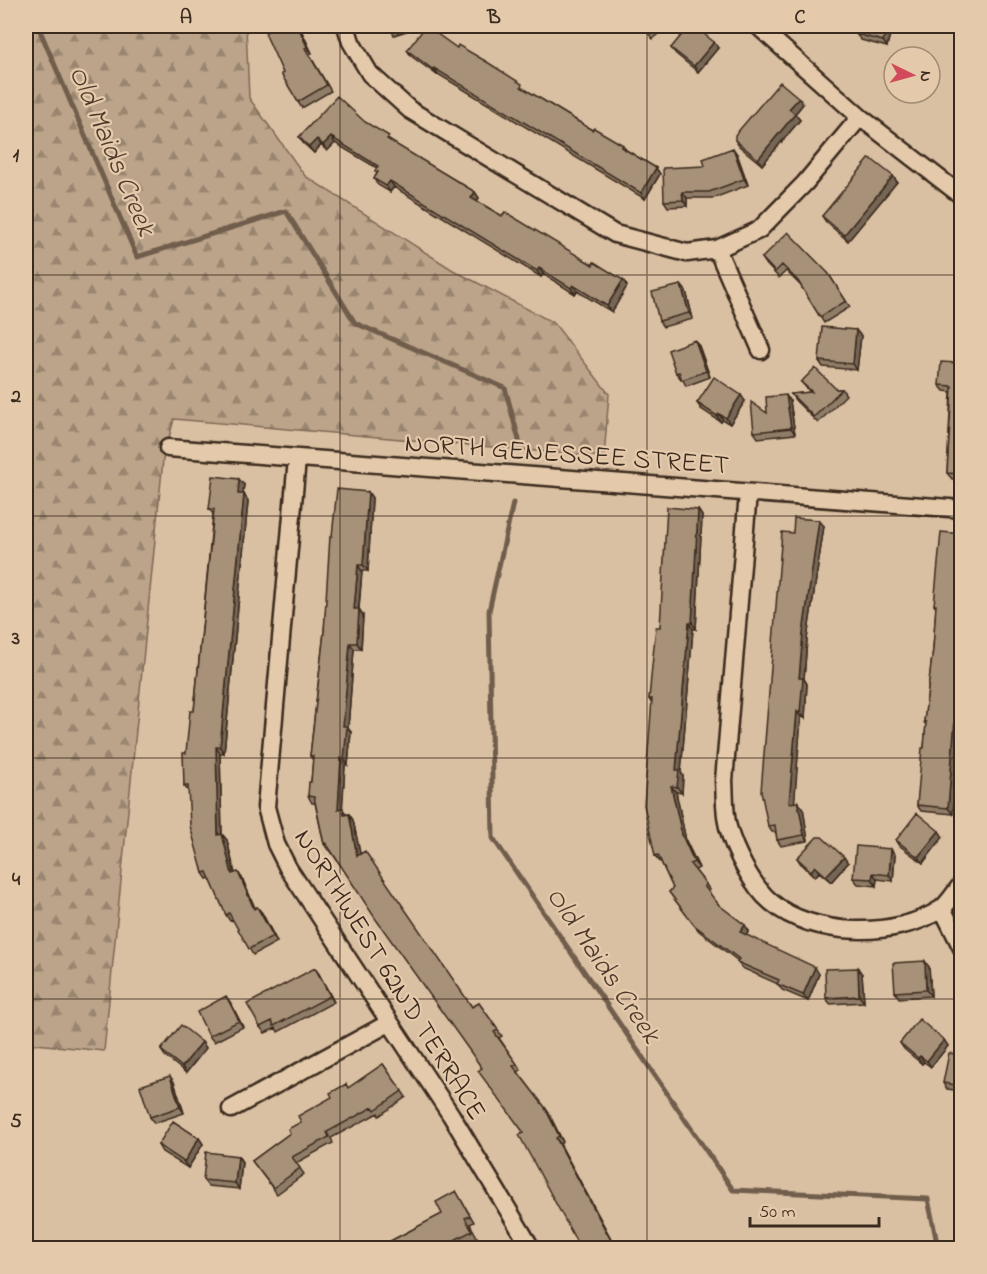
<svg xmlns="http://www.w3.org/2000/svg" width="987" height="1274" viewBox="0 0 987 1274" font-family="'Indie Flower',sans-serif">
	<defs>
		<pattern id="forest-firs" width="22" height="20" patternUnits="userSpaceOnUse" patternTransform="scale(1.5)"><rect width="22" height="20" fill="#bca48a"/><path d="M5 1l3.5 6h-7zM16 11l3.5 6h-7z" fill="#9a8670"/></pattern>
	</defs>
	<rect width="100%" height="100%" fill="#dac0a3"/>
	<filter id="ink" filterUnits="userSpaceOnUse"><feTurbulence type="fractalNoise" baseFrequency=".0167" numOctaves="2"/><feDisplacementMap in="SourceGraphic" scale="12" xChannelSelector="R" yChannelSelector="G"/><feConvolveMatrix kernelMatrix="1 2 1 2 8 2 1 2 1" color-interpolation-filters="sRGB"/></filter>
	<g filter="url(#ink)">
		<path fill="url(#forest-firs)" stroke="#7c6754" stroke-width="1.5" d="M26,26H246L249,98L305,176L453,270L554,323L609,394L604,457L174,419L163,460L104,1051L26,1043Z"/>
		<g fill="none" stroke-linecap="round" stroke-linejoin="round">
			<path stroke="#705d4b" stroke-width="5" d="M38,26L137,257L286,211L355,323L505,388L519,440
				M513,503L489,611L493,838L733,1190L928,1199L938,1248"/>
			<g stroke="#3b2a1e" stroke-width="21">
				<path id="minor" d="M346,26L351,42L370,74L410,110L615,234L687,253L717,249L759,230L805,183L860,117
					M758,26L860,117L962,196
					M717,249L761,350
					M168,448L962,509
					M297,459L266,807L276,844L288,868L451,1115L531,1248
					M748,493L724,781C725,795 724,812 728,827C734,850 752,886 771,902C812,937 896,939 941,909C949,903 955,892 962,884
					M942,908L962,948
					M231,1109L389,1023"/>
			</g>
			<use href="#minor" stroke="#e4caab" stroke-width="16"/>
		</g>
		<path fill="#907d68" stroke="#3b2a1e" stroke-width="1.5" d="M267,26H299L312,53L309,54L331,91L302,108L298,102L283,73L268,31Z
			M389,26H422L394,35Z
			M642,26H669L653,39Z
			M858,26H892L887,47L861,40L856,34Z
			M457,48L592,130L623,145L626,150L656,168L660,174L645,199L438,74L437,75L411,56L407,50Z
			M671,48H718L698,72L676,54Z
			M803,104L795,114L800,120L762,165L739,146L735,140Z
			M365,122L393,143L475,192L479,198L477,201L502,216L593,265L623,280L627,286L612,312L577,291L575,294L543,274L541,277L394,187L390,192L378,185L374,179L377,173L375,171L377,168L335,143L327,151L321,145L314,153L303,143L299,137Z
			M737,154L748,185L714,198H687V206L668,207L664,201L705,166Z
			M893,176L897,182L848,241L826,222L822,216Z
			M962,254V479H952L947,473L951,392L944,391L939,385L957,363Z
			M762,258L828,273L850,307L824,323L801,286L786,271L779,278L766,264Z
			M681,285L686,291L693,319L663,327L659,321Z
			M861,336L857,370L823,367L819,361Z
			M699,346L710,377L686,386L682,378L681,379L676,373Z
			M801,382L836,389H842L846,395L818,423L795,400L791,394L810,392Z
			M745,401L730,424L723,420L721,422L701,409L697,403Z
			M790,401L795,434L758,438L754,432L767,413Z
			M244,485L242,494H244L248,501L224,753H220L222,834L227,840L235,873L242,878L255,908L257,907L262,913L277,942L253,955L233,920L230,921L226,915L210,878L207,879L203,873L189,792L184,786L186,753L194,711L213,514L209,509Z
			M368,492L372,498L368,571H362L359,609L363,615L361,649H354L348,728L351,732L348,765H345L342,808L347,815L349,814L353,820L360,854L472,1007L479,1003L502,1036L499,1038L521,1070L518,1072L548,1112L563,1142L560,1144L616,1248H580L524,1133L482,1068L330,850H328L324,844L315,803H312L308,796L311,782L313,760L310,756L324,632L332,536Z
			M698,510L702,516L696,629H693L681,772L683,776L682,793L676,792L686,841L699,868L695,870L710,890L708,892L719,905L749,931L746,935L819,974L808,1001L782,990L778,984L742,968L737,962L738,961L699,931L669,892L673,888L661,862H660L655,856L652,704L649,699L660,627Z
			M824,526L807,639L804,679L807,684L805,718L801,717L794,802L803,808L808,841L781,846L777,840L776,832H772L768,826L793,533Z
			M962,534V694L953,814L921,811L917,805L924,748L926,725L924,722L933,649L936,608L934,605Z
			M943,837L923,863L900,846L896,840Z
			M895,855L893,881L877,879L876,886L858,884L853,878Z
			M797,858L848,863L831,882L819,872L815,877L801,864Z
			M929,967L931,996L899,998L895,992Z
			M319,974L334,1002L278,1032L276,1028L265,1033L260,1027Z
			M862,974L864,1002L830,1004L826,998Z
			M230,1002L243,1027L214,1042L209,1036Z
			M944,1040L948,1046L931,1067L924,1062L922,1064L904,1049L900,1043Z
			M202,1042L206,1048L186,1073L165,1056L161,1050Z
			M962,1055V1091L947,1089L943,1083Z
			M383,1064L406,1097L379,1116L378,1113L331,1138L333,1143L296,1163L304,1174L277,1194L252,1161L290,1133L301,1122L332,1097L346,1084L348,1088Z
			M174,1082L184,1113L154,1123L150,1117Z
			M199,1138L203,1144L188,1168L162,1152L158,1145Z
			M238,1156L242,1162L239,1189L208,1186L203,1180Z
			M456,1191L474,1222L470,1224L477,1237L455,1248H377L442,1214Z"/>
		<path fill="#766655" stroke="#3b2a1e" stroke-width="1.5" d="M298,26H299L312,53L307,47Z
			M887,26H892L887,47L883,41Z
			M714,42L718,48L698,72L694,66Z
			M434,68L438,74L437,75L432,69Z
			M799,98L803,104L794,115L789,109Z
			M795,114L800,120L762,165L758,159Z
			M331,137L335,143L327,151L323,145Z
			M317,139L321,145L314,153L309,147Z
			M733,148L737,154L748,185L744,179Z
			M656,168L660,174L645,199L641,193Z
			M893,176L897,182L848,241L844,235Z
			M390,181L394,187L390,192L386,186Z
			M475,192L479,198L475,204L471,198Z
			M682,192L687,198V206L683,200Z
			M539,268L543,274L541,277L537,271Z
			M623,280L627,286L612,312L607,306Z
			M573,285L577,291L575,294L571,288Z
			M681,285L686,291L693,319L689,313Z
			M856,330L861,336L857,370L853,364Z
			M695,340L699,346L710,377L706,371Z
			M741,395L745,401L730,424L726,418Z
			M786,395L790,401L795,434L791,428Z
			M719,414L723,420L721,422L717,416Z
			M239,479L244,485L242,500L238,494Z
			M368,492L372,498L368,571L363,565Z
			M244,494L248,501L224,753L220,747Z
			M698,510L702,516L696,629L692,623Z
			M819,520L824,526L807,639L804,679L807,684L805,718L800,712L799,678L803,633Z
			M358,565L362,571L358,615L354,609Z
			M359,609L363,615L361,649L357,643Z
			M689,623L693,629L681,772L683,776L682,793L677,787L676,770Z
			M350,643L354,649L348,728L351,732L348,765L344,759L343,726Z
			M958,681L962,686V694L953,814L948,808Z
			M797,711L801,717L794,809L789,803Z
			M216,747L220,753L222,842L218,835Z
			M341,758L345,765L342,815L338,809Z
			M671,786L676,792L686,841L699,868L694,862L682,835Z
			M798,802L803,808L808,841L804,835Z
			M349,814L353,820L362,862L357,856Z
			M939,831L943,837L923,863L918,857Z
			M222,834L227,840L236,880L232,874Z
			M891,849L895,855L893,881L889,875Z
			M844,857L848,863L831,882L826,876Z
			M815,866L819,872L815,877L811,871Z
			M238,872L242,878L258,915L254,909Z
			M873,873L877,879L876,886L872,879Z
			M257,907L262,913L277,942L273,936Z
			M745,925L749,931L744,938L740,932Z
			M925,961L929,967L931,996L926,990Z
			M815,967L819,974L808,1001L803,995Z
			M315,968L319,974L334,1002L330,996Z
			M858,968L862,974L864,1002L859,996Z
			M226,996L230,1002L243,1027L239,1021Z
			M944,1040L948,1046L931,1067L927,1061Z
			M202,1042L206,1048L186,1073L182,1067Z
			M920,1056L924,1062L922,1064L918,1058Z
			M170,1076L174,1082L184,1113L180,1107Z
			M544,1106L548,1112L563,1142L559,1136Z
			M199,1138L203,1144L188,1168L184,1162Z
			M556,1138L560,1144L616,1248H615Z
			M238,1156L242,1162L239,1189L235,1183Z"/>
		<path fill="#a89179" stroke="#3b2a1e" stroke-width="1.5" d="M267,26H298L307,47L305,48L327,85L298,102L281,74L283,73L265,33L268,31Z
			M389,26H400L390,29Z
			M426,26L457,48L458,45L487,62L522,84L521,87L592,130L594,128L623,145L621,147L656,168L641,193L434,68L432,69L407,50Z
			M643,26H658L649,33Z
			M689,26H694L714,42L694,66L671,48Z
			M858,26H887L883,41L856,34Z
			M780,82L799,98L789,109L795,114L758,159L735,140V135Z
			M337,96L365,122L389,136L387,139L475,192L471,198L502,216L505,212L593,265L594,262L623,280L607,306L573,285L571,288L539,268L537,271L390,181L386,186L374,179L378,172L375,171L378,166L331,137L323,145L317,139L309,147L299,137Z
			M733,148L744,179L709,192H682L683,200L664,201L663,168L705,166L703,159Z
			M870,158L893,176L844,235L822,216Z
			M788,232L828,273L846,301L820,317L798,281L782,265L775,272L762,258Z
			M962,254V474L947,473L952,386L939,385L941,362L957,363Z
			M681,285L689,313L659,321L652,292Z
			M822,327L856,330L853,364L819,361Z
			M695,340L706,371L682,380L679,372L676,373L668,350Z
			M815,368L836,389H842L814,417L791,394L812,392L801,382Z
			M714,377L741,395L726,418L719,414L717,416L697,403Z
			M786,395L791,428L754,432L751,402L767,413L766,397Z
			M213,476L239,479L238,494H244L220,747H216L218,835L222,834L232,874L238,872L254,909L257,907L273,936L249,949L229,913L226,915L207,872L203,873L190,826L188,786H184L183,753H186L190,711H194L214,509H209Z
			M337,489L368,492L363,565H358L354,609H359L357,643H350L343,726H347L344,759L341,758L338,809L343,808L344,815L349,814L357,856L365,851L472,1007L479,1003L498,1030L494,1032L517,1064L513,1066L544,1106L559,1136L556,1138L615,1248H580L519,1135L524,1133L478,1071L482,1068L375,918L326,843L324,844L314,797L308,796L309,782H311L313,756H310L324,632L330,536H332Z
			M667,507L698,510L692,623H689L676,770H679L677,787L671,786L682,835L694,862L690,864L706,884L704,886L719,905L745,925L740,932L815,967L803,995L777,984L779,980L737,962L739,959L694,925L669,892L673,888L658,855L655,856L644,805L652,699H649L652,666L656,627H660Z
			M794,518L819,520L803,633L799,678H803L800,712L797,711L789,803L798,802L804,835L777,840L775,825L768,826L761,791L782,532L793,533Z
			M941,532L962,534V677L961,681H958L948,808L917,805L922,748H924L926,722H924L933,649L936,605H934Z
			M917,813L939,831L918,857L896,840Z
			M817,837H822L844,857L826,876L815,866L811,871L797,858Z
			M856,846L891,849L889,875L873,873L872,879L853,878Z
			M925,961L926,990L895,992L893,963Z
			M315,968L330,996L274,1026L272,1021L260,1027L247,1004Z
			M858,968L859,996L826,998L825,969Z
			M226,996L239,1021L209,1036L197,1012Z
			M919,1019L944,1040L927,1061L920,1056L918,1058L900,1043Z
			M181,1025L202,1042L182,1067L161,1050Z
			M949,1053L962,1055V1086L943,1083Z
			M383,1064L402,1091L375,1110L373,1107L327,1132L329,1137L292,1157L300,1168L273,1188L252,1161L290,1133L288,1129L301,1122L298,1116L332,1097L330,1093L346,1084L348,1088Z
			M170,1076L180,1107L150,1117L140,1086Z
			M173,1121L199,1138L184,1162L158,1145Z
			M206,1152L238,1156L235,1183L203,1180Z
			M456,1191L470,1216L465,1218L472,1231L439,1248H377L442,1214L436,1202Z
			M26,1237L32,1244V1248H26Z"/>
	</g>
	<path fill="none" stroke="#3b2a1e" stroke-width="1.5" stroke-opacity="0.55" d="M340,26V1248M647,26V1248M26,275H962M26,516H962M26,758H962M26,999H962"/>
	<g text-anchor="middle" stroke-width="4.5" stroke-linejoin="round" paint-order="stroke">
		<g font-size="27" fill="#3b2a1e" stroke="#e4caab">
			<text transform="translate(567 453) rotate(4)" y="9">NORTH GENESSEE STREET</text>
			<text transform="translate(391 974) rotate(58)" y="9">NORTHWEST 62ND TERRACE</text>
		</g>
		<g font-size="28" font-style="italic" fill="#4d3b2d" stroke="#e4caab">
			<text transform="translate(114 150) rotate(67)" y="10">Old Maids Creek</text>
			<text transform="translate(605 964) rotate(56)" y="10">Old Maids Creek</text>
		</g>
	</g>
	<rect width="987" height="1274" fill="none" stroke="#e4caab" stroke-width="66"/>
	<g transform="translate(912 75) rotate(95)"><circle r="28" fill="#e4caab" stroke="#a08a73" stroke-width="1.5"/>
	<path d="M0-4.5L10 22L0 15L-10 22Z" fill="#d1495b"/>
	<text y="-9" font-size="16" font-weight="bold" text-anchor="middle" fill="#3b2a1e">N</text>
	</g>
	<path d="M750 1217v9h129v-9" fill="none" stroke="#3b2a1e" stroke-width="3"/>
	<text x="759" y="1217" font-size="18" fill="#3b2a1e" stroke="#e4caab" stroke-width="4.5" paint-order="stroke">50 m</text>
	<rect x="33" y="33" width="921" height="1208" fill="none" stroke="#3b2a1e" stroke-width="2"/>
	<g font-size="20" text-anchor="middle" font-weight="bold" fill="#3b2a1e">
		<text x="186" y="23">A</text>
		<text x="494" y="23">B</text>
		<text x="800" y="23">C</text>
		<text x="16" y="161">1</text>
		<text x="16" y="402">2</text>
		<text x="16" y="644">3</text>
		<text x="16" y="885">4</text>
		<text x="16" y="1127">5</text>
	</g>
</svg>
